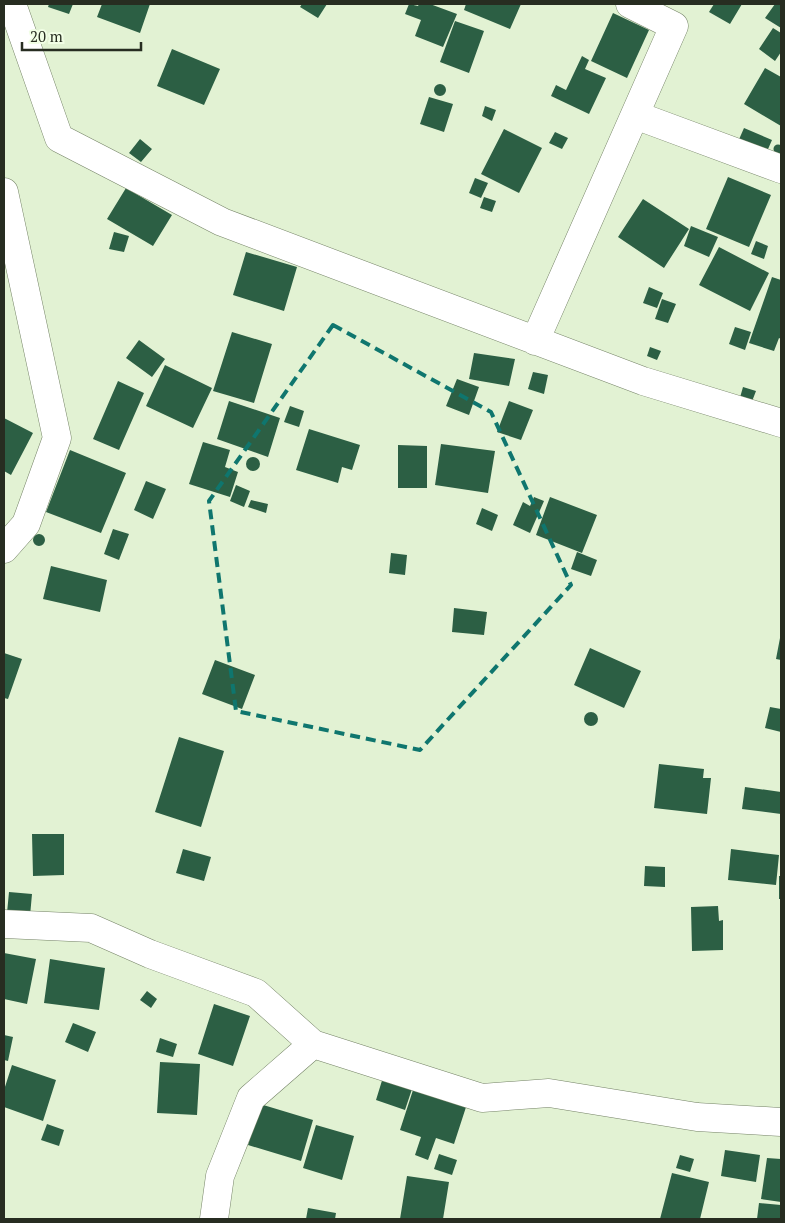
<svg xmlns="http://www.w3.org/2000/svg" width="785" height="1223" viewBox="0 0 785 1223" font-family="'PT Serif',serif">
	<rect width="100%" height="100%" fill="#e2f2d3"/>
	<path fill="#2c5f44" d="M49,4H73L69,14L48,7Z
		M102,4H150L140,33L97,17Z
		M302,4H327L318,18L300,7Z
		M409,4L418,6L419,4H430L457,14L443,47L415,36L421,20L405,14Z
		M466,4H521L510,29L464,10Z
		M714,4H742L730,24L709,12Z
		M775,4H781V28L765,18Z
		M613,13L649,30L627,78L591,61Z
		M455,21L484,31L469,73L440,62Z
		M773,28L781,33V52L775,61L759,49Z
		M172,49L220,69L204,105L157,86Z
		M582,56L589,60L585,69L606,78L589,114L551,96L556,85L566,90Z
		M765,68L781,77V126L744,104Z
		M434 90a6 6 0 1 1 12 0a6 6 0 1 1-12 0Z
		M429,97L453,104L444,132L420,124Z
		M485,106L496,110L492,121L482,116Z
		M744,128L772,140L765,156L737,144Z
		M504,129L542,148L519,193L481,174Z
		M555,132L568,138L562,149L549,143Z
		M140,139L152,149L141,162L129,153Z
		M773.5 149a4.5 4.5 0 1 1 9 0a4.5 4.5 0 1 1-9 0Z
		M728,177L771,195L749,247L706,229Z
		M475,178L488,183L481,198L469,193Z
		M126,188L172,215L153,246L107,219Z
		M484,197L496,201L492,212L480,208Z
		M643,199L689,229L664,268L618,237Z
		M691,226L718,237L709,257L684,246Z
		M114,232L129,236L124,252L109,249Z
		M756,241L768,246L764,259L751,254Z
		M719,247L769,273L750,311L699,285Z
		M246,252L297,267L284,311L233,295Z
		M772,277L781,280V339L779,338L774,351L749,343Z
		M649,287L663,293L657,308L643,303Z
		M662,299L676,304L668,323L655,319Z
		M735,327L751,332L745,350L729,344Z
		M232,332L272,344L254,403L213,391Z
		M139,340L165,359L152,377L126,358Z
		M650,347L661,351L657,360L647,356Z
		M474,353L515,359L509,386L469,379Z
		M165,365L212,388L193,428L146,406Z
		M533,372L548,375L544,394L528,389Z
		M457,379L479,387L469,415L446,406Z
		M118,381L144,393L119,450L93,439Z
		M743,387L756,391L751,404L739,401Z
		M229,401L280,418L268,457L217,439Z
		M509,401L533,410L521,440L497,432Z
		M290,406L304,411L299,427L284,422Z
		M4,418L33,433L11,475L4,471Z
		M309,429L360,445L352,470L342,467L338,483L296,470Z
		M203,442L230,450L225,467L238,472L230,497L189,484Z
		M441,444L495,451L488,493L435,485Z
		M398,445L427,446V488H398Z
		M70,450L126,473L101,533L46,512Z
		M246 464a7 7 0 1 1 14 0a7 7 0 1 1-14 0Z
		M146,481L166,489L153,519L134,510Z
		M236,485L250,491L244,507L230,501Z
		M534,497L544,501L530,533L513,525L523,502L530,506Z
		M550,497L597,515L582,553L536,535Z
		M251,500L268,504L266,513L248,507Z
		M482,508L498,515L492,531L476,524Z
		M113,529L129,534L119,560L104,554Z
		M33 540a6 6 0 1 1 12 0a6 6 0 1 1-12 0Z
		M577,552L597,560L591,576L571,569Z
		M391,553L407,555L405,575L389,573Z
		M51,566L107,580L100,612L43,599Z
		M454,608L487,612L484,635L452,632Z
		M780,638L781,639V660L776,659Z
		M590,648L641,671L624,708L574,685Z
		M4,653L22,659L8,699L4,698Z
		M215,660L255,675L242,709L202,694Z
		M770,707L781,709V732L765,728Z
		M584 719a7 7 0 1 1 14 0a7 7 0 1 1-14 0Z
		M179,737L224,751L201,827L155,812Z
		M659,764L704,769L703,778H711L707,814L654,808Z
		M745,787L781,792V814L742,809Z
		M32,834H64V875L33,876Z
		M183,849L211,857L204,881L176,873Z
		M731,849L779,855L776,885L728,880Z
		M645,866L665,867V887L644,886Z
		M779,876H781V899H779Z
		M9,892L32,894L30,916L7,913Z
		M718,906L719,921L723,920V950L692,951L691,907Z
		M4,953L36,959L27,1004L4,999Z
		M50,959L105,968L99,1010L44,1003Z
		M147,991L157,999L151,1008L140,1000Z
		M214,1004L250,1016L233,1066L198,1054Z
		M73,1023L96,1032L88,1052L65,1042Z
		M4,1035L13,1037L8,1061L4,1060Z
		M160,1038L177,1044L173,1057L156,1052Z
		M160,1062L200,1064L197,1115L157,1113Z
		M12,1065L56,1080L43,1121L4,1107V1090Z
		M384,1074L414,1083L405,1110L376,1100Z
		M414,1087L467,1104L454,1144L436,1138L428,1160L415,1155L421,1137L400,1130Z
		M260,1104L313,1120L301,1161L248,1145Z
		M47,1124L64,1130L59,1146L41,1140Z
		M316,1125L354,1136L342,1180L303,1168Z
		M725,1150L760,1155L756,1182L721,1176Z
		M439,1154L457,1160L452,1175L434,1169Z
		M680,1155L694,1159L690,1172L676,1168Z
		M767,1158L781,1159V1202L761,1199Z
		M672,1173L709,1182L700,1219H660Z
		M407,1176L449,1182L443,1219H400Z
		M759,1203L781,1205V1219H757Z
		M308,1208L336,1213L335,1219H306Z"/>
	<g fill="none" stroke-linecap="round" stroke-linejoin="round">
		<g stroke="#758367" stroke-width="29">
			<path id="minor" d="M12,4L59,138L222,222L643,381L781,423
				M635,115L781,169
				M4,192L57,438L26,524L4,549
				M535,341L674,26L630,4
				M4,924L91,928L150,954L256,993L313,1044L482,1098L549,1093L697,1117L781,1122
				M214,1219L220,1176L251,1098L313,1044"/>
		</g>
		<use href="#minor" stroke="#fff" stroke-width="28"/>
	</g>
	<path fill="none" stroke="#0f766e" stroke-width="4" stroke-dasharray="10 6" stroke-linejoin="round" d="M333,325L491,412L571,585L420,750L236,711L209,501Z"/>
	<rect width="785" height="1223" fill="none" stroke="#272d21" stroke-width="10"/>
	<path d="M22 42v8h119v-8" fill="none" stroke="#272d21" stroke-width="2.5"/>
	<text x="30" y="42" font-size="15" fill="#272d21" stroke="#f1fee5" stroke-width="4" paint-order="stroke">20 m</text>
</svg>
